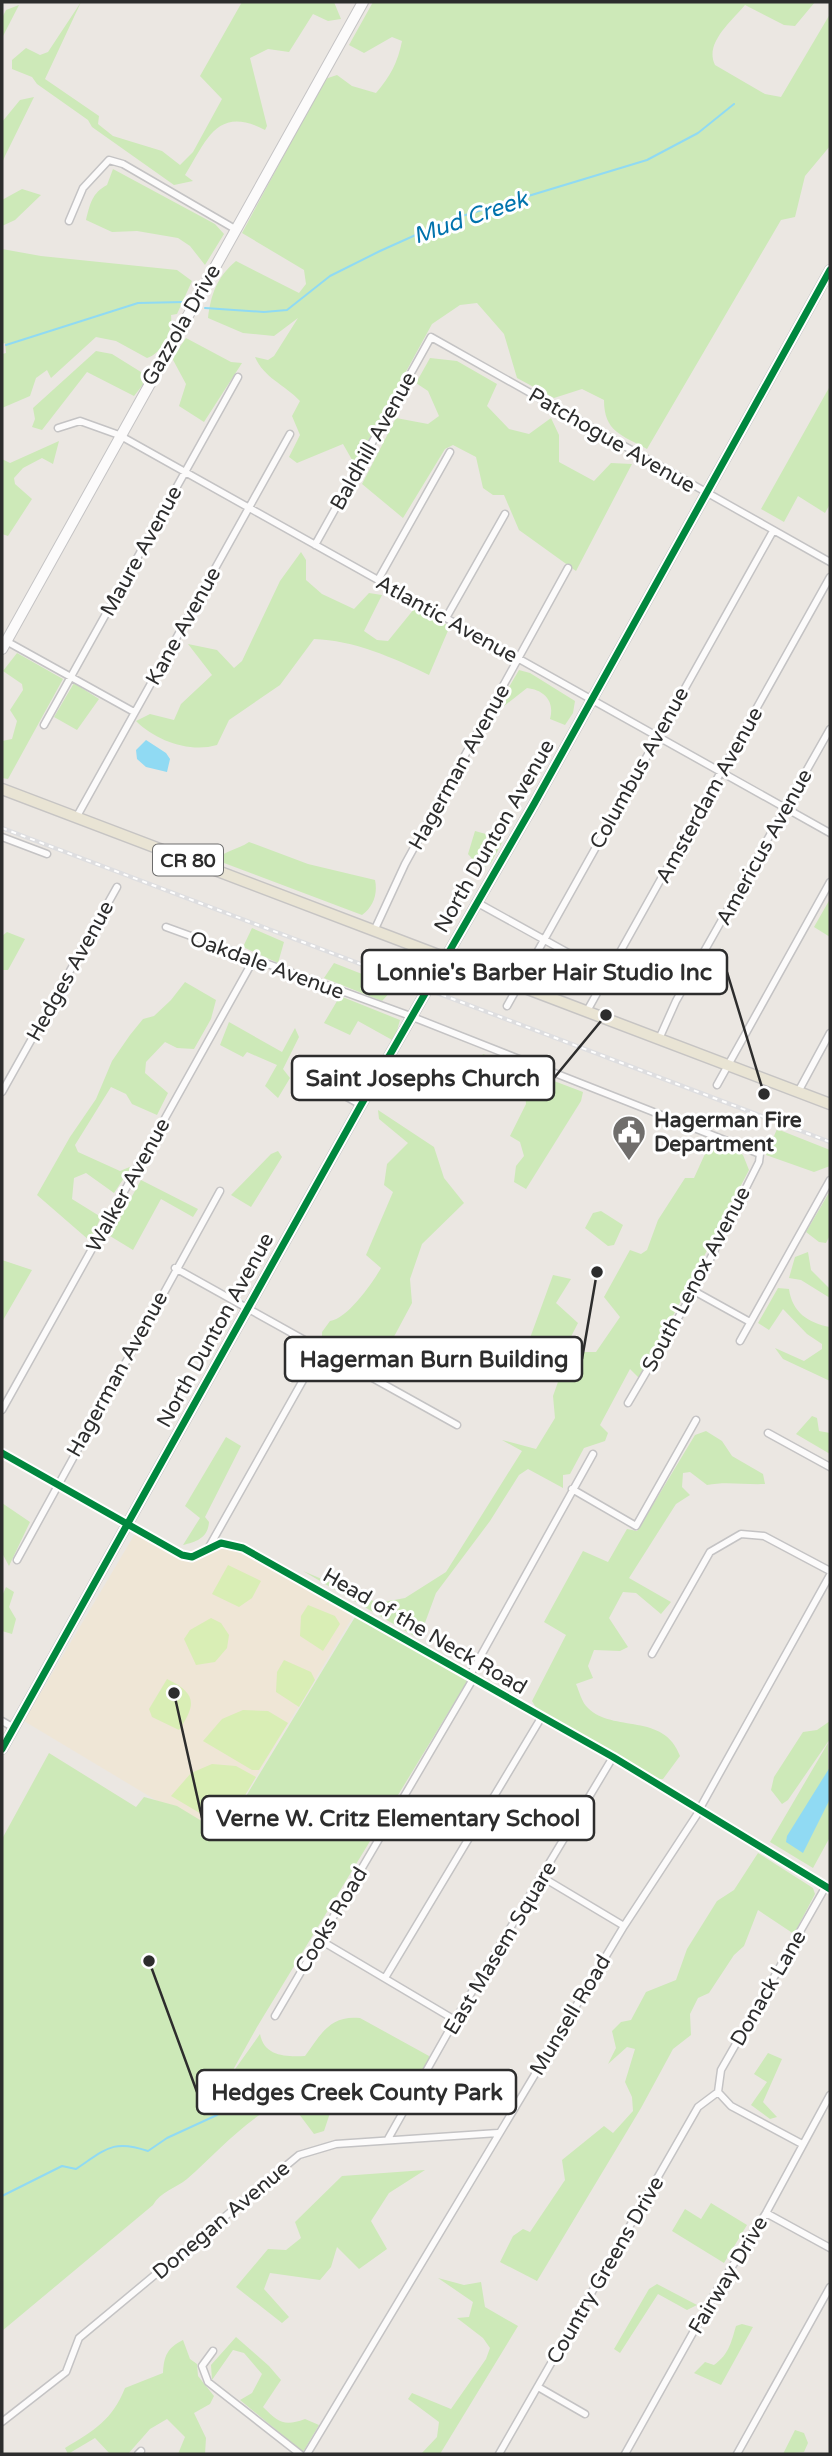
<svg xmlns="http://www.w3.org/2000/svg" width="832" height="2456" viewBox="0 0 832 2456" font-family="'Varela Round',sans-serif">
	<rect width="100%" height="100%" fill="#ebe7e2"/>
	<path fill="#efe6d6" d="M136,1532L186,1558L221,1547L233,1548L354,1615L219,1838L24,1721Z"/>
	<path fill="#cde9b8" d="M81,2L45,79L99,116L98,124L113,136L162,151L180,165L193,152L222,99L200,76L242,2H334L341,19L328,21L313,14L289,52L268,49L250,58L267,126L265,130C217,105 207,140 185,175L193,181L174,185L92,127L88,120L37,84L32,77L12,69V60L26,48L40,55L48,52Z
		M373,2H815L795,26L784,25L745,5C732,21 704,43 715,65L765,94L781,97L830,14V146L805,176L795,217L781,220L647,449C622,435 604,432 604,400L582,389L554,398L517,378L504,334L477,303L460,305L432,324L355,465L343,444L297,463L289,457L300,435L292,416L300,401C284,384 264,378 255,357L268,360L274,356L298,318L274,336L243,333L208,318C211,294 217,277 236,261L299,293L306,284L304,270L242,233L325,79L337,75L352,86L376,93C390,77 398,62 402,41L392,37L364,53L349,45Z
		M19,5L2,38V18L6,10Z
		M34,97L5,156L2,163V122L20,100Z
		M113,169L215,224L224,234L205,265L190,246L178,238L137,231L112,232L86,220C90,204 92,193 107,185Z
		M22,189L41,195L15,220L2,226V200Z
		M2,249L41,256L177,270L192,281L177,314L171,315C173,330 163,353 147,358L116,341L96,337L51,378L47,370L36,378L30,396L2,408V354L6,353L5,343L2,344Z
		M186,338L231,362L242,363L204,422L179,406L186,384L172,358Z
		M96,351L112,354L149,377L134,396L87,372L42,430L32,427L35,419L33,408Z
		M430,358L457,361L497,384L487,406L509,429L529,434L551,418L559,435V462L594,481L611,463L632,464L576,571L519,530L504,495H493L483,488L476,457L453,445L445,449L403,518L362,484L396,418L428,424L439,416L428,391L416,383Z
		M830,386V504L825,513L798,496L784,522L761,509Z
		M59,441L53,464L42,458L23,468L14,478L15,484L32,499L8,536L2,534V459L10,463Z
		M301,552L306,560V580L322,594L354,609L369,593L382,595L364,631L377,640L388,641L414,609L450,626L429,675C394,658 353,640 314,639L280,685L229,720L217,745C190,753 156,741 136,721L150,714L174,720L181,704L212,675L188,644L217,650L234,668L242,661L280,581Z
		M17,653L63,679L8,779L2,778V741L12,739L17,721L10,710L23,690L22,684L3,671Z
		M519,670L530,673L575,701L573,713L565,725L550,719C555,701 544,690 527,688L499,710L496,709Z
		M74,683L99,699L77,730L54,717Z
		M475,831L504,839L491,863L481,869L468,854Z
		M249,842L308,864L375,880C378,894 373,907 362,915L216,860C226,850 237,850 249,842Z
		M830,899V937L814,927Z
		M252,928L284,942L278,963L243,947Z
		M7,932L25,939L8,970H2V936Z
		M334,963L395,987L382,1001L324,978Z
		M185,982L216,1000L211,1019L194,1049L177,1048L165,1042L146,1062L145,1073L168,1093L157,1115L132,1104L126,1094L111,1087L75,1145L78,1152L120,1171L132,1166L114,1193L86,1173L74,1178L72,1199L101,1217L90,1241L37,1195L70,1137L96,1099L112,1061L130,1035L143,1019L154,1016L171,1000Z
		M340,996L400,1020L394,1041L358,1021L350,1035L324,1023Z
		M229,1022L282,1052L295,1028L299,1037L283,1069L290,1078L278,1098L265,1086L277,1065L247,1052L243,1057L220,1045Z
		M483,1054L583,1092L581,1101L526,1189L514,1182L516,1166L524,1156L520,1142L510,1136L526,1104L525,1089L510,1083L489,1089L470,1077Z
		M378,1110L434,1147L444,1178L464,1203L422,1244L410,1279L412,1303L389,1346L380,1370L322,1342V1332L330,1321C347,1319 372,1284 381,1268L366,1255L393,1192L384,1185L387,1164L408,1143L379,1119Z
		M777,1129L830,1150V1166L814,1172L766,1155Z
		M725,1144L743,1155L749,1170L640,1379L630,1369L600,1425L608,1433L605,1441L584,1448L570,1474L563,1475V1488L528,1469L519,1475L490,1521L436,1593L419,1639L303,1571L378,1603L405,1598L446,1572L522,1451L502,1440L536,1449L555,1418L553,1396L559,1379L578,1352H596L620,1317L604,1297L630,1250L641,1254L647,1250L658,1220L685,1178H694L709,1145Z
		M278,1151L282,1157L251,1207L231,1195L271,1154Z
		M141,1180L198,1209L193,1217L161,1199L133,1250L110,1236Z
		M830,1191V1235L826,1243L819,1242L806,1232Z
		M601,1211L623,1225L614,1245L608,1246L585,1228L593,1213Z
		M808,1252L811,1270L830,1289V1298L801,1280L789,1278L795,1257Z
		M2,1260L32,1270L2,1322Z
		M553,1275L571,1279L556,1303L578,1323L554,1370L534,1360L530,1338Z
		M778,1288L789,1289C792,1312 808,1323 830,1327V1381L783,1359L775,1348L804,1361L822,1349V1344L807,1334L783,1309L769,1330L758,1323Z
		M812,1416L817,1418L819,1431L830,1433V1454L796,1434Z
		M706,1431L722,1441L732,1456L763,1474L765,1484C745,1485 726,1481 707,1485L690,1472L683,1473L682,1487L690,1495L676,1504L629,1578L671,1602L661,1614L636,1593L623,1592L609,1618L628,1647L620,1651L594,1650L588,1666L593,1678L576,1684C579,1691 582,1703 588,1708C613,1733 664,1712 680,1756L663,1779H658L538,1711L532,1701L566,1635L544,1622L583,1551L608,1562L627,1529L637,1531L695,1435Z
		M226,1437L241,1446L205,1517L209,1522C208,1538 196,1542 183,1545L200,1518L185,1506Z
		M2,1503L30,1522L9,1566L2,1553Z
		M6,1587L14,1592L9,1607L16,1619L12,1634L2,1631V1596Z
		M355,1617L468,1680L257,2027L228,2079L260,2034C264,2056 285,2057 305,2056C321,2034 330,2015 360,2018L429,2056V2062L411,2090L392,2073C377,2081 370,2089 375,2107L360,2110L351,2092L331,2110L324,2131L314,2134L296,2110L284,2101C246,2118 218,2152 187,2179C176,2188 160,2192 153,2205L2,2331V1839L49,1753L136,1807L144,1797L177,1806L223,1834Z
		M830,1721V1739L788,1800L782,1804L771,1790L774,1777L803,1732L817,1730Z
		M828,1743L830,1837L813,1868L770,1842Z
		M758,1853L813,1888L815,1894L794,1934L758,1910L744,1946L734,1955L709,1993L698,1998L690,2014L691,2035L673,2049L641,2108L537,2281L500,2262L513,2236L523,2229L530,2232L565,2180L562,2160L604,2126L613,2133L633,2111L632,2097L625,2082L635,2049L627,2047L608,2064L616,2048L612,2031L621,2022L631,2020L646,1992L676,1980L687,1949L717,1901L734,1890Z
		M768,2053L782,2059L763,2102L777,2117L770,2119L751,2105L767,2082L754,2074Z
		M425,2170L389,2193L371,2221L387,2249L359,2269L337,2247L331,2267L320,2280L270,2273L264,2289L289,2317L282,2323L236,2287L268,2249L286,2250L301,2238L295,2222L342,2176Z
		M711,2203L747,2225L724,2263L672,2231L685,2209L701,2219Z
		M438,2278L464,2285L481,2282L485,2307L518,2326L440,2454H421L437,2437L439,2422L408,2399L412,2393L451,2409L486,2359L490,2348L483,2338L457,2318L469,2317L473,2302Z
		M657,2284L697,2305L687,2310L658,2294L620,2353L614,2349L649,2289Z
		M742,2324L753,2327L721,2385L694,2373L705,2362L714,2365C729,2354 731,2343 736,2326Z
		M236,2337L269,2366L281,2380L263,2407C278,2422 284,2427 305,2419L319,2425L303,2452L240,2400L252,2393L262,2374L244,2353L233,2350L212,2380L211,2365Z
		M183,2340L190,2359L197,2364L198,2376L214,2396L210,2404L194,2413L206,2438L205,2454H178L185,2437L167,2419L150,2429L128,2454H110L95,2438L68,2454L65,2448C94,2431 113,2419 125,2388L163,2373C164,2356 167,2348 183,2340Z
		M795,2430L804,2433L808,2443L804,2452L783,2454Z"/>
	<path fill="#d9eeb5" d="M228,1565L261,1581L252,1598L239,1607L212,1594Z
		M308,1605L335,1616L340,1624L323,1651L300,1636L301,1616Z
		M211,1618L221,1623L229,1635L227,1648L215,1662L196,1665L184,1639L190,1630Z
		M284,1660L311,1672L315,1680L299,1707L276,1692L277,1672Z
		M167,1679C196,1693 197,1704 179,1730L152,1717L149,1709Z
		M243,1710L268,1711L288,1723L259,1770H252L203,1741L222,1719Z
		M212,1764L236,1766L256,1777L228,1824L220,1825L171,1796L191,1773Z"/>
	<path fill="#90daf3" d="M146,740L166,753L170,759L167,772L146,767L137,759L136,750Z
		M830,1767V1799L803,1853L786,1842L787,1836Z"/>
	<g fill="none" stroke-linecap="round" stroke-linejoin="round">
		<path stroke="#90daf3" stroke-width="2" d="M205,308L264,312L287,310L330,276L380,251L449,220L647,160L698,133L734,104
			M6,345L138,303L184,302
			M2,2196L62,2166L76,2169C106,2149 113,2139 148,2151L167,2138L217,2115L241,2099L311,2082"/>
		<g stroke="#c4c3c4" stroke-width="9">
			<path id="street" d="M69,221L83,188L109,160L123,164L235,229
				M58,428L80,421L119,435L830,833
				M315,545L431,337L830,562
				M378,580L450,452
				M446,618L505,514
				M6,641L134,712
				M44,725L238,377
				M76,818L290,434
				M2,837L47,854
				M476,902L608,975
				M166,927L405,1014L760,1154L759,1162L694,1291L628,1403
				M374,931L405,864L568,568
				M507,1006L773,531
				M587,1011L830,577
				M659,1039L676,1001L830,729
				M298,1069L361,1105
				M717,1085L830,882
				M2,1092L117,887
				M798,1092L830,1033
				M175,1268L457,1425
				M694,1291L750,1322
				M740,1341L830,1180
				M2,1410L254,959
				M768,1433L830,1467
				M2,1453L182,1555L192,1557L221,1543L243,1548L613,1757L830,1889
				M572,1489L636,1526L696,1420
				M209,1547L320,1350
				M17,1560L220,1191
				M652,1654L710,1552L741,1534L764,1536L830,1571
				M469,1677L593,1454
				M2,1721L14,1728
				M699,1810L830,1575
				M542,1877L624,1926
				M320,1940L455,2020
				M385,1978L541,1718
				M275,2016L473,1679
				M718,2092L721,2070L826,1886
				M718,2092L731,2106L802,2144
				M388,2139L455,2020L613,1757
				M766,2213L830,2248
				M213,2351L202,2366L208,2382L300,2454
				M538,2387L585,2414
				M2,2422L66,2372L79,2338L299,2155L336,2144L498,2133
				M138,2454L141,2451
				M307,2454L624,1926L700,1810
				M499,2454L698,2107L718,2092
				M625,2454L714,2295L766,2213L830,2095
				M737,2454L830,2287"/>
		</g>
		<g stroke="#c4c3c4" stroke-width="12">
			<path id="secondary" d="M2,649L363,2
				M2,1749L361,1105L534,804L830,270"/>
		</g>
		<g stroke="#c6c4c3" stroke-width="13">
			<path id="primary" d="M2,789L830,1104"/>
		</g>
		<use href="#street" stroke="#fcfbfb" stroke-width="6"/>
		<use href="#secondary" stroke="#fcfbfb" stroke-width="10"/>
		<use href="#primary" stroke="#e9e4d4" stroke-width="10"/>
		<g stroke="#dedee0" stroke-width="4.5">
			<path id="rail" d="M2,828L830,1142"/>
		</g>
		<use href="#rail" stroke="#fff" stroke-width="2" stroke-dasharray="5" stroke-linecap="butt"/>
		<g stroke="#fff" stroke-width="11">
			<path id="cycleway" d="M2,1453L182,1555L192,1557L221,1543L243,1548L613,1757L830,1889
				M2,1749L361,1105L534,804L830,270"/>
		</g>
		<use href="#cycleway" stroke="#00873e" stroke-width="7"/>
	</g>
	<defs>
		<g id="civic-pin" transform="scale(1.75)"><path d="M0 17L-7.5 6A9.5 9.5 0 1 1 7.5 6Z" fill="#706e6c" stroke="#fff"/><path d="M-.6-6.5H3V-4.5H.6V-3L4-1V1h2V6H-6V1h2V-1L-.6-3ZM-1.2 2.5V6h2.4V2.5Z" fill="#fff"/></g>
	</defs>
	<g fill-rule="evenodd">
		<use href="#civic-pin" x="629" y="1132"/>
	</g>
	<g text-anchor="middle" stroke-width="6" stroke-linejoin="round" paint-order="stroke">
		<rect fill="#fff" stroke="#6c6c6c" stroke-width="2" x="153" y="844.5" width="70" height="31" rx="5"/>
		<g font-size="19" font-weight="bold" fill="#2d2d2d">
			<text x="188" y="867">CR 80</text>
		</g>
		<g font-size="21" fill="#2d2d2d" stroke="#fff">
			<text transform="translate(181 325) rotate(-60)" y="7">Gazzola Drive</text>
			<text transform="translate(612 440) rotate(30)" y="7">Patchogue Avenue</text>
			<text transform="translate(373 441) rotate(-61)" y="7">Baldhill Avenue</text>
			<text transform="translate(141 551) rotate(-61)" y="7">Maure Avenue</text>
			<text transform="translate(447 619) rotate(29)" y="7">Atlantic Avenue</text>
			<text transform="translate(183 626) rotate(-61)" y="7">Kane Avenue</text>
			<text transform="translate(459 767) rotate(-61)" y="7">Hagerman Avenue</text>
			<text transform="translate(639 768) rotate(-61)" y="7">Columbus Avenue</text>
			<text transform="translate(709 795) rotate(-61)" y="7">Amsterdam Avenue</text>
			<text transform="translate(494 836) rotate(-60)" y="7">North Dunton Avenue</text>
			<text transform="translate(764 847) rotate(-61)" y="7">Americus Avenue</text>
			<text transform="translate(267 965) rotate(20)" y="7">Oakdale Avenue</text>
			<text transform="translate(70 971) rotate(-61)" y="7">Hedges Avenue</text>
			<text transform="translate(128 1185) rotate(-61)" y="7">Walker Avenue</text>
			<text transform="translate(696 1279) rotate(-62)" y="7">South Lenox Avenue</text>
			<text transform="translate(215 1330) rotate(-61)" y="7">North Dunton Avenue</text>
			<text transform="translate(117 1374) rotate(-61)" y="7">Hagerman Avenue</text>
			<text transform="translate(425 1631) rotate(30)" y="7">Head of the Neck Road</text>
			<text transform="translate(331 1920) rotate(-59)" y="7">Cooks Road</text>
			<text transform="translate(500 1948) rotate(-59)" y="7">East Masem Square</text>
			<text transform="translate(768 1988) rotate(-60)" y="7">Donack Lane</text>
			<text transform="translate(570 2015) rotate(-59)" y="7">Munsell Road</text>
			<text transform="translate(221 2220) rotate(-40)" y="7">Donegan Avenue</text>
			<text transform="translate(605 2270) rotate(-60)" y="7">Country Greens Drive</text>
			<text transform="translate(728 2275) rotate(-59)" y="7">Fairway Drive</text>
		</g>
		<g font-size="21" font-weight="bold" fill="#2d2d2d" stroke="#fff" text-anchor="start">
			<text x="654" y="1127">Hagerman Fire<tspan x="654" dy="24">Department</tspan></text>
		</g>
		<g font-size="23" font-style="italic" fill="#0173ad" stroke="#fff">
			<text transform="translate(470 217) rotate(-19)" y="8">Mud Creek</text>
		</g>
	</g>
	<path fill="none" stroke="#2d2d2d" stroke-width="2.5" d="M764 1094L727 972M606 1015L554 1078M597 1272L582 1359M174 1693L202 1818M149 1961L197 2092"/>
	<g fill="#2d2d2d" stroke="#fff" stroke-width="2.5">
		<circle cx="764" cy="1094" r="7"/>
		<circle cx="606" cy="1015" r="7"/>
		<circle cx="597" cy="1272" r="7"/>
		<circle cx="174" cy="1693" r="7"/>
		<circle cx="149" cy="1961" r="7"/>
	</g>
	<g fill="#fff" stroke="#2d2d2d" stroke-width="2.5">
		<rect x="362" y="950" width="365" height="44" rx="7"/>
		<rect x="292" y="1056" width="262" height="44" rx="7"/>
		<rect x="285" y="1337" width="297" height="44" rx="7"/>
		<rect x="202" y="1796" width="392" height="44" rx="7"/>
		<rect x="197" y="2070" width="319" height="44" rx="7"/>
	</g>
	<g font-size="23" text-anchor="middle" font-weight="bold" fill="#2d2d2d">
		<text x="544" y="980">Lonnie's Barber Hair Studio Inc</text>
		<text x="423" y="1086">Saint Josephs Church</text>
		<text x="434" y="1367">Hagerman Burn Building</text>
		<text x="398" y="1826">Verne W. Critz Elementary School</text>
		<text x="357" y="2100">Hedges Creek County Park</text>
	</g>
	<rect width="832" height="2456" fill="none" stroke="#2d2d2d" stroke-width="7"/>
</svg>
